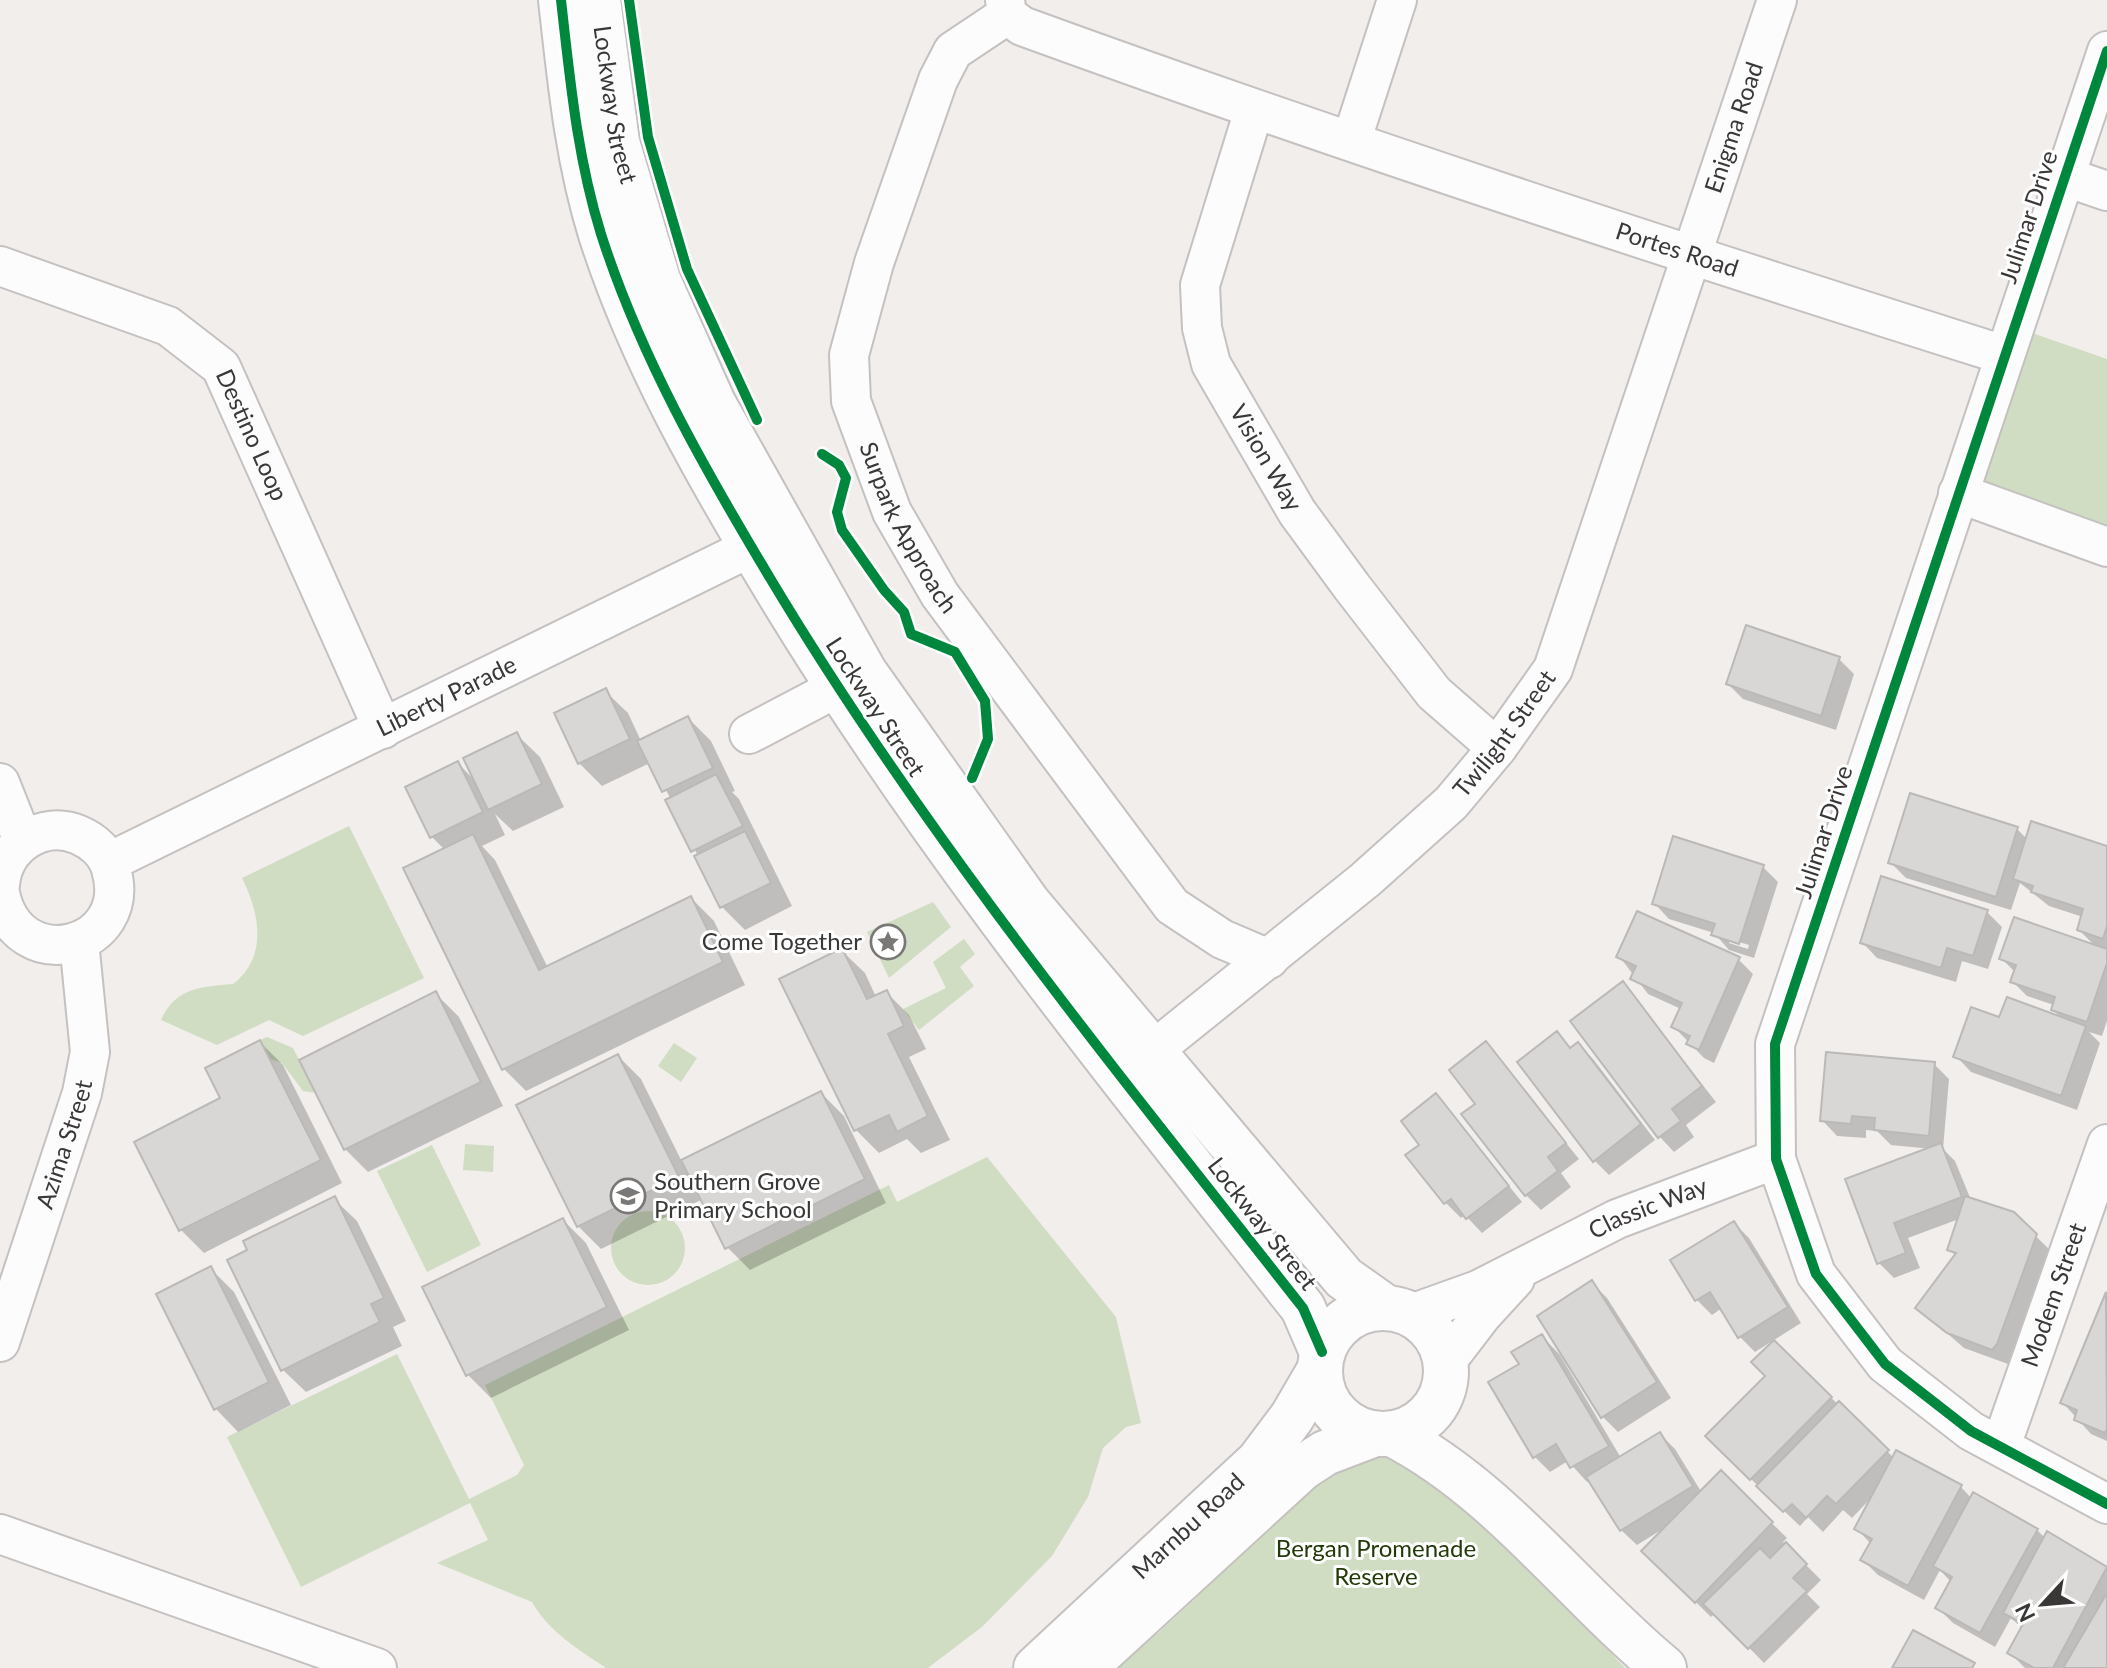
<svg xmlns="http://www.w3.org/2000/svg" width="2107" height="1668" viewBox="0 0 2107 1668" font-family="Lato,sans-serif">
	<rect width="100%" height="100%" fill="#f1eeec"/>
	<path fill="#d0ddc2" d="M2023,330L2107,359V536L1969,487Z
		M349,826L424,978L303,1036L269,1020L217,1045L161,1020C176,987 201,987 233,984C269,956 259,912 242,878Z
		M933,902L951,927L889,978L867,932Z
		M964,939L975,954L960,967L974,986L919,1030L903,1009L946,988L933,962Z
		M267,1037L293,1048L316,1093L303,1091L282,1063L270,1059L260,1040Z
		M674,1043L697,1058L681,1082L658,1066Z
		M465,1144L494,1146L493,1172L463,1170Z
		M432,1145L481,1245L427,1272L377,1171Z
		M987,1157L1116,1317L1141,1423L1126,1427L1103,1448L1088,1497L1052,1556L983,1626L928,1668H606C579,1650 549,1632 532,1602L437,1563L488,1540L470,1503L301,1587L227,1437L397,1354L469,1499L517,1475L524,1465L485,1385L889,1185L897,1202Z
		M611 1248a37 37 0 1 1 74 0a37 37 0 1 1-74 0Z
		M1379,1448L1447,1484L1625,1668H1105L1148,1628L1157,1634L1197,1597L1192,1587L1294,1495Z"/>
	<path fill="#0003" fill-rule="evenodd" d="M1839,659L1854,674L1836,730L1743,699L1728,684Z
		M605,691L628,713L641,741L688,718L711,741L735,791L732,792L739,799L792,906L745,930L722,907L671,799L650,763L602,786L579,763Z
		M517,735L540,757L564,807L513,831L495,814L505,835L482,846L495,860L548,968L691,898L714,921L745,985L526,1091L503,1068L445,850L432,837L458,763L475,781Z
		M2017,829L2027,839L2107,848V1021L2102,1036L2089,1032L2100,1043L2077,1110L1971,1072L1956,1056L2001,1020H2063L2053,1010L2054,1005L2027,996L2012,981L2015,972L2002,959L2097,948L2079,930L2083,917L2049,906L2020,883L2011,910L1906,878L1890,862Z
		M1763,867L1778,882L1754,958L1729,950L1714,933L1669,919L1654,903ZM1729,939L1749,945L1748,949L1729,943Z
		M1987,912L2002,927L1988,969L1962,961L1956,982L1877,958L1862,942Z
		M842,951L865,973L876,997L886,992L909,1015L926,1049L909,1057L950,1140L921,1153L907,1139L879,1153L856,1130L782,980Z
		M1619,956L1738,959L1753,974L1714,1063L1704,1058L1674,1027L1681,1009L1648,994Z
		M1623,983L1716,1102L1686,1125L1694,1137L1674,1152L1659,1136Z
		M436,994L459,1017L503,1106L368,1172L345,1149Z
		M1557,1033L1572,1049L1578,1044L1593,1059L1655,1140L1609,1175L1594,1160Z
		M260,1042L283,1065L342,1183L204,1253L181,1230L223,1099Z
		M1486,1044L1579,1159L1561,1173L1571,1187L1541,1210L1526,1195L1478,1104Z
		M618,1056L641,1079L682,1162L821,1093L844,1116L886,1203L750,1270L727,1247L703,1199L601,1249L578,1226Z
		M1934,1064L1949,1079L1943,1149L1955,1161L1971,1200L2013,1214L2051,1251L2008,1364L1964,1348L1917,1307L1956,1256L1950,1250L1959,1219L1908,1238L1920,1268L1894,1278L1879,1263L1848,1181L1932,1149L1891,1145L1877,1131L1866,1130V1138L1837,1136L1822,1120Z
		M1436,1096L1522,1202L1482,1233L1465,1215L1461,1218L1446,1203L1408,1156L1422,1145Z
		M334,1199L357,1221L406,1321L393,1327L402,1346L306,1392L283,1370Z
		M563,1220L586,1243L629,1330L491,1398L468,1375Z
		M1734,1223L1749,1238L1801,1323L1755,1352L1740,1337L1722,1308L1712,1315L1697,1300Z
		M211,1269L234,1292L291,1405L238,1432L216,1409Z
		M1592,1283L1607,1298L1671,1398L1618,1432L1603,1417Z
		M2107,1294V1441L2091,1434L2063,1403Z
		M1542,1336L1560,1355L1621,1458L1660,1434L1675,1449L1702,1493L1721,1473L1787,1538L1783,1542L1821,1580L1807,1594L1820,1607L1764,1663L1715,1613L1711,1617L1644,1551L1666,1527L1637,1545L1621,1530L1591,1480L1587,1482L1568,1461L1550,1472L1535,1457L1522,1365Z
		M1774,1343L1894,1458L1961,1487L1972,1499L2037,1530L2045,1538L2047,1534L2107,1566V1668H2025L2010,1653L2023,1629L2011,1618L1995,1647L1953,1623L1938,1608L1950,1581L1940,1570L1924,1600L1878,1575L1863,1560L1871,1544L1857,1529L1872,1497L1852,1518L1843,1510L1823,1532L1808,1517L1800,1526L1766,1494L1708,1436L1768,1376Z"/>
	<path fill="#d9d7d6" stroke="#bbb9b8" stroke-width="2" d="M1746,625L1840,657L1821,716L1726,684Z
		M606,688L630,739L578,764L554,713Z
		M688,716L713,768L662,792L637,741Z
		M517,732L542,784L488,810L463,758Z
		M458,761L483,812L430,838L405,787Z
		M716,774L743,826L691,852L665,800Z
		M1910,793L2018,827L1996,897L1888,863Z
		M2031,821L2107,846V926L2103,939L2077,930L2083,909L2031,892L2033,886L2013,879Z
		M745,831L771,883L720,908L694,856Z
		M473,834L539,970L691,896L723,962L502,1070L403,868Z
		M1673,836L1764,865L1739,944L1711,935L1715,924L1652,904Z
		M1881,876L1988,910L1973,956L1947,948L1941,968L1860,943Z
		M1637,911L1740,957L1699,1050L1686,1044L1690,1036L1671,1027L1682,1003L1630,979L1636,966L1616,957Z
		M2014,917L2107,949V963L2087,1022L2051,1010L2055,997L2010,982L2016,965L1999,959Z
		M842,948L867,999L887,990L904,1026L888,1034L928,1116L897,1132L889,1115L854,1131L779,979Z
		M1623,981L1702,1086L1672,1109L1681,1121L1658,1138L1570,1021Z
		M436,991L481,1082L344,1150L299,1060Z
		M2007,997L2086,1026L2061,1096L1953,1057L1971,1007L1999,1017Z
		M1557,1031L1570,1048L1578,1042L1641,1124L1593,1162L1517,1062Z
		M260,1040L321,1160L179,1231L134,1142L220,1098L205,1068Z
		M1486,1041L1566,1143L1548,1157L1558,1171L1525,1196L1461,1114L1475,1104L1449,1070Z
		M1826,1052L1935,1062L1929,1136L1874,1130L1875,1118L1852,1116L1851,1124L1820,1121Z
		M618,1054L679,1177L577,1227L516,1105Z
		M821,1091L865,1179L725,1249L681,1160Z
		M1436,1093L1509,1186L1466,1219L1451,1199L1444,1204L1405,1155L1419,1145L1401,1121Z
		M1941,1143L1962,1197L1894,1223L1906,1253L1877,1264L1845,1179Z
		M335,1196L384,1298L371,1304L380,1322L281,1371L227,1260L247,1250L243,1241Z
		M1965,1196L2014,1212L2037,1234L1997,1344L1992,1350L1947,1333L1915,1308L1956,1253L1947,1250Z
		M563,1218L607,1307L466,1376L422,1287Z
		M1734,1221L1788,1307L1738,1338L1710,1292L1695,1301L1670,1260Z
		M211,1266L269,1382L214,1410L156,1294Z
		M1592,1280L1657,1382L1601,1418L1537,1316Z
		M2106,1292L2107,1429L2105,1433L2074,1420L2077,1410L2060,1403Z
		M1542,1334L1609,1446L1570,1468L1556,1444L1533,1458L1488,1382L1519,1364L1511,1352Z
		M1774,1340L1832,1397L1750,1480L1705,1436L1765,1376L1751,1362Z
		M1839,1401L1889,1450L1836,1504L1827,1496L1806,1518L1792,1504L1783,1512L1756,1486Z
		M1660,1432L1693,1486L1620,1531L1586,1477Z
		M1896,1450L1962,1485L1908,1586L1860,1560L1872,1539L1854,1529Z
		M1721,1470L1773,1522L1695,1603L1641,1551Z
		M1973,1492L2038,1529L1980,1633L1935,1608L1952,1577L1933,1566Z
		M2047,1531L2107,1567L2053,1668H2034L2007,1653L2023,1624L2003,1613Z
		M1786,1542L1807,1564L1793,1578L1807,1591L1748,1649L1703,1604L1760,1548L1770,1558Z
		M2107,1593V1668H2063Z
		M1913,1630L1975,1663L1972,1668H1892Z"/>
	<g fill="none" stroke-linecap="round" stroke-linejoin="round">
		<g stroke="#c4c1c0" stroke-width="42">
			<g id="minor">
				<path id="s1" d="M1005,0L1007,15L1022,26C1346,144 1675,251 2004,355"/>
				<path id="s2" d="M1007,15L953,51L938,80L874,263L849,355L851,401L892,512L940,595L1172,906L1222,939L1269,959"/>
				<path d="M2107,51L1775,1044L1776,1159L1816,1274L1885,1364L1971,1431L2107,1504"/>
				<path id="s3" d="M1254,110L1200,285L1202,328L1211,364L1297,512L1352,587L1434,693L1497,748"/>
				<path d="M1352,139L1397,0"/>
				<path d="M2063,176L2107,191"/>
				<path id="s4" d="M0,266L168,326L221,367L383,729"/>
				<path d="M1958,493L2107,547"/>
				<path d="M749,734L865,673"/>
				<path d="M0,783L23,841"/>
				<path id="s5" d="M109,862L778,534"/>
				<path d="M0,885C3,846 42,819 79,835C93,841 107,853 111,869C135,949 17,979 0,893"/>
				<path id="s6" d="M1129,1070L1365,880L1451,803L1497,748L1553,669L1777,0"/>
				<path id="s7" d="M1411,1314L1478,1290L1617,1219L1776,1159"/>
				<path id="s8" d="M0,1342L82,1093L90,1052L79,941"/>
				<path d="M1446,1362L1482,1315L1515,1279"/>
				<path id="s9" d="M2001,1446L2107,1144"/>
				<path d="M0,1534L377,1668"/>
			</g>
		</g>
		<g stroke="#c4c1c0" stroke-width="48">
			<g id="tertiary">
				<path d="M561,0C570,79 577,157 601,234C640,356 704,468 770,578C925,837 1116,1070 1303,1308L1322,1352"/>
				<path id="s10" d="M598,0L617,142L658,280L713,403L865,673L1028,903L1344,1278L1385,1307"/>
				<circle cx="1383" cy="1371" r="63"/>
				<path d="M1392,1434C1500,1490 1572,1592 1664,1668"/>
				<path id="s11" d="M1036,1668L1259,1461L1292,1417L1320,1369"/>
				<path d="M1084,1668L1302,1468L1325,1453L1375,1434"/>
			</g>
		</g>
		<use href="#minor" stroke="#fdfcfc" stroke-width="38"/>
		<use href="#tertiary" stroke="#fdfcfc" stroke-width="44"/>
		<g stroke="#fff" stroke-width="15">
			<path id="cycleway" d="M561,0C570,79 577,157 601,234C640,356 704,468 770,578C925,837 1116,1070 1303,1308L1322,1352
				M629,0L648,137L687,269L757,420
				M2107,51L1775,1044L1776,1159L1816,1274L1885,1364L1971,1431L2107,1504
				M822,454L839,465L846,478L837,512L842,530L884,590L904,612L911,634L955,652L985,701L988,739L972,778"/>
		</g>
		<use href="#cycleway" stroke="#00873e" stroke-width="10"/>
	</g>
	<defs>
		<g id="sight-ring" transform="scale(1.8)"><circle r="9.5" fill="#fff" stroke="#7a7876" stroke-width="1.5"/><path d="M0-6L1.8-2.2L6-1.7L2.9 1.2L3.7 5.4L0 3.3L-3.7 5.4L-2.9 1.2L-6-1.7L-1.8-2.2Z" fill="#7a7876"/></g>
		<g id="school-ring" transform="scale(1.8)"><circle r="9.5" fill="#fff" stroke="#7a7876" stroke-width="1.5"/><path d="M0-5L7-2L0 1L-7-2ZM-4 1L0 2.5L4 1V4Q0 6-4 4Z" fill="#7a7876"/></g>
	</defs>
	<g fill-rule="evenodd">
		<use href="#sight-ring" x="888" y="942"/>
		<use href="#school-ring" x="628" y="1196"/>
	</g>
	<g text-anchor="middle" stroke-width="6" stroke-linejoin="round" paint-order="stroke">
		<g font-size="24" fill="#3a3837" stroke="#fff">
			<text dy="8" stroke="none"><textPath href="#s10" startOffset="106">Lockway Street</textPath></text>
			<text dy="8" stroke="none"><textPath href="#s6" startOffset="1158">Enigma Road</textPath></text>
			<text transform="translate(2029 217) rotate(-72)" y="8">Julimar Drive</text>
			<text dy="8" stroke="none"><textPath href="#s1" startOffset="726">Portes Road</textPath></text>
			<text dy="8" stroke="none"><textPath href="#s4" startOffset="320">Destino Loop</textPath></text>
			<text dy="8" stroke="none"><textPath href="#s3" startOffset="372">Vision Way</textPath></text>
			<text dy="8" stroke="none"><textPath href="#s2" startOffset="572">Surpark Approach</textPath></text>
			<text dy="8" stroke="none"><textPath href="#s5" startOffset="376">Liberty Parade</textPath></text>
			<text transform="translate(875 707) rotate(57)" y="8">Lockway Street</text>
			<text dy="8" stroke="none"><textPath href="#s6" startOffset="506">Twilight Street</textPath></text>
			<text transform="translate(1824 832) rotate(-72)" y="8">Julimar Drive</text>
			<text dy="8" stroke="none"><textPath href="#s8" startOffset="208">Azima Street</textPath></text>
			<text dy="8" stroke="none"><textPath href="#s7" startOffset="260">Classic Way</textPath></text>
			<text transform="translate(1262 1224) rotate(52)" y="8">Lockway Street</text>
			<text dy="8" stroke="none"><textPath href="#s9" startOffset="160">Modem Street</textPath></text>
			<text dy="8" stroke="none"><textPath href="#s11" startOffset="208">Marnbu Road</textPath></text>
		</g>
		<g font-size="24" fill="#3a3837" stroke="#fff" text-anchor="end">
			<text x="862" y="950">Come Together</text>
			<text x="654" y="1190" text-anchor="start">Southern Grove<tspan x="654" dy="28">Primary School</tspan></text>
		</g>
		<g font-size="24" fill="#223908" stroke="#fff">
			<text x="1376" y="1557">Bergan Promenade<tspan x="1376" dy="28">Reserve</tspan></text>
		</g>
	</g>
	<g transform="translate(2043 1604) rotate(244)" stroke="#ffffff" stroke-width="6" paint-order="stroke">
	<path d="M0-6L14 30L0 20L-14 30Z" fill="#3a3837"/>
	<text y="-12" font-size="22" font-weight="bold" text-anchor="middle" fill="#3a3837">N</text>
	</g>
</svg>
